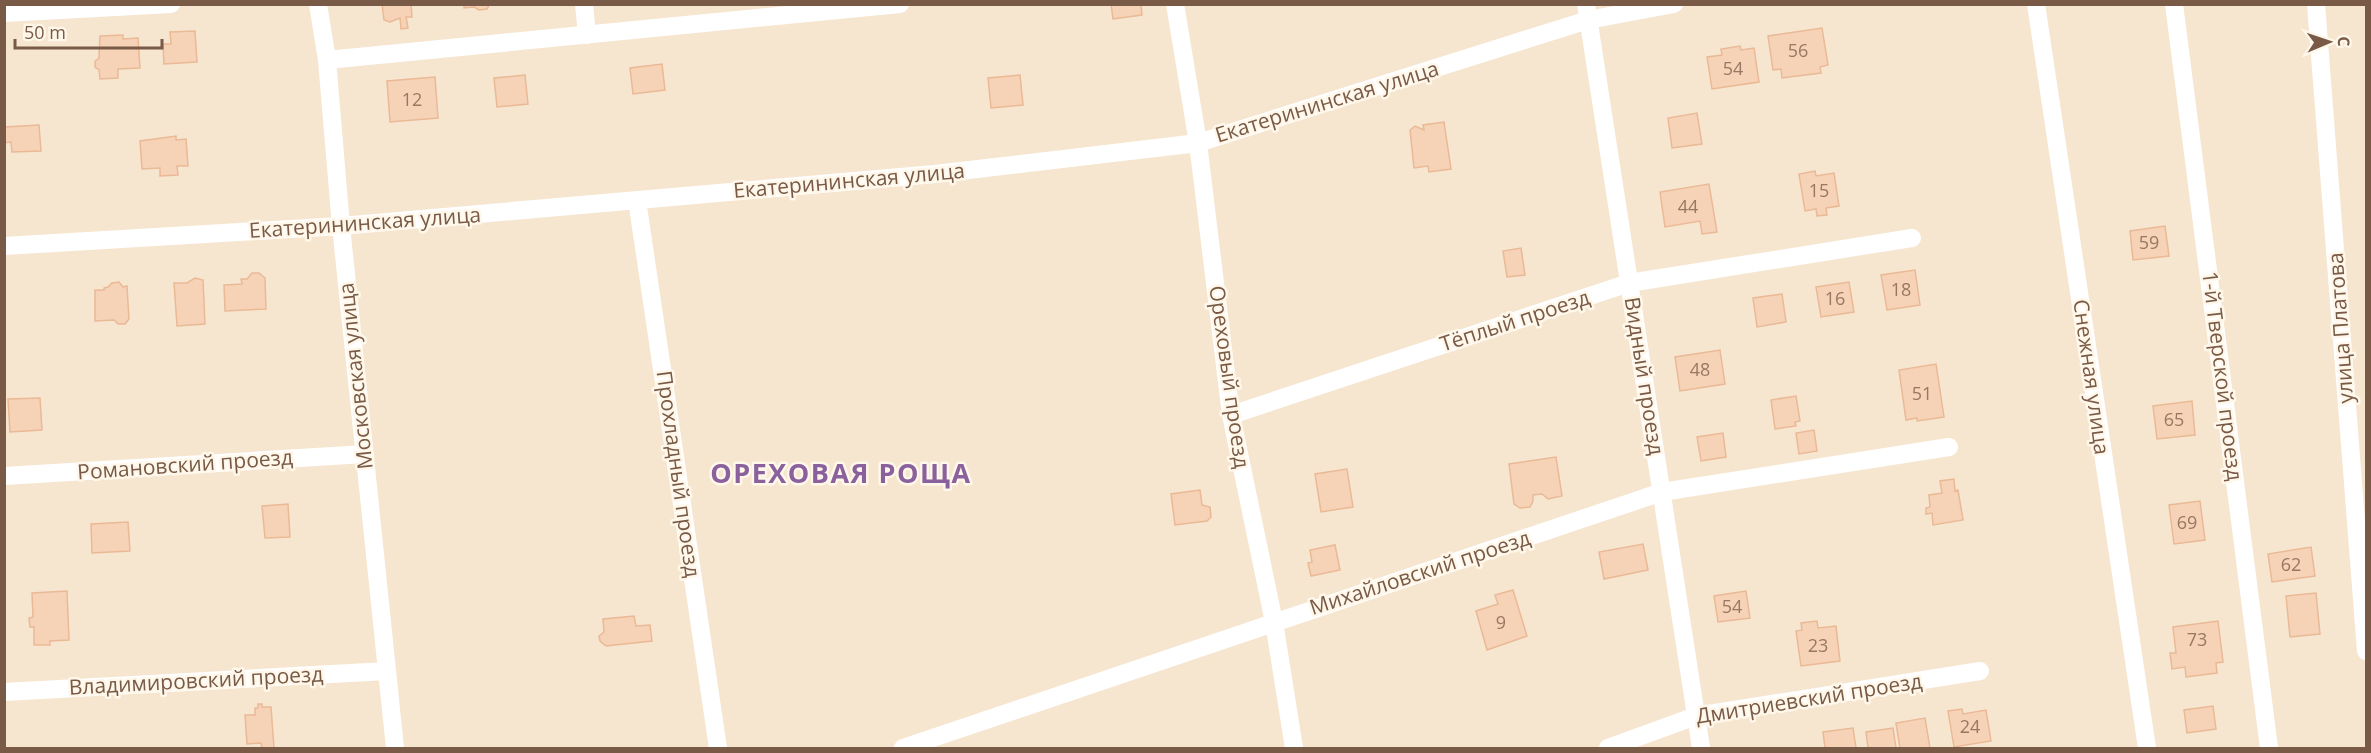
<svg xmlns="http://www.w3.org/2000/svg" width="2371" height="753" viewBox="0 0 2371 753" font-family="'Open Sans',sans-serif">
	<rect width="100%" height="100%" fill="#fef4e2"/>
	<path fill="#f6e6d0" d="M4,5H2366V748H5Z"/>
	<path fill="#f6d2b7" stroke="#eab996" stroke-width="1.5" d="M382,4H411L412,17H406L408,28L401,29L400,18L390,22L384,20Z
		M464,4H490L487,9L479,10L474,7L464,8Z
		M1111,4H1141L1142,15L1113,19Z
		M1822,28L1828,65L1820,67L1821,73L1782,78L1781,69L1773,70L1768,36Z
		M195,31L197,62L164,64L163,44H171L170,32Z
		M123,35V39L138,38L140,68L118,69V78L100,79L99,70L95,67V61L99,58L100,36Z
		M1740,46L1741,50L1754,48L1759,82L1712,89L1707,57L1722,55L1721,49Z
		M662,64L665,90L633,94L630,68Z
		M525,75L528,104L497,107L494,78Z
		M1020,75L1023,105L991,108L988,78Z
		M435,77L438,118L390,122L387,81Z
		M1697,113L1702,144L1672,148L1668,118Z
		M1444,122L1451,169L1429,172L1428,166L1414,168L1410,130L1415,126L1424,130L1423,125Z
		M39,125L41,151L12,152L11,142L4,143V127Z
		M176,136V140L186,139L188,166H177L178,175L160,176V168L142,169L140,141Z
		M1815,171L1816,176L1834,173L1839,206L1826,208L1827,215L1817,216L1816,209L1805,211L1799,174Z
		M1709,184L1717,232L1702,234L1700,221L1665,227L1660,192Z
		M2165,226L2169,256L2133,260L2130,231Z
		M1521,248L1525,275L1507,277L1503,251Z
		M1915,270L1920,305L1887,310L1881,275Z
		M252,273H259L265,278L266,309L225,311L224,285L242,284L241,279H247Z
		M195,278L203,280L205,324L177,326L174,283H187Z
		M119,282L123,287L127,286L129,319L125,324H118L114,320L95,321V290H104V288L108,287L112,283Z
		M1849,282L1854,312L1821,317L1816,287Z
		M1782,294L1786,322L1757,327L1753,298Z
		M1720,350L1725,384L1680,391L1675,357Z
		M1936,364L1944,417L1917,421V418L1906,420L1899,370Z
		M1796,396L1800,421L1795,422L1796,426L1775,429L1771,400Z
		M40,398L42,430L10,432L8,399Z
		M2192,401L2195,435L2157,439L2153,406Z
		M1814,430L1817,451L1799,454L1796,433Z
		M1723,433L1726,457L1701,461L1697,437Z
		M1556,457L1562,496L1548,499L1542,494L1533,495V501L1530,507L1520,508L1514,504L1509,464Z
		M1347,469L1353,507L1321,512L1315,474Z
		M1954,479L1955,491L1958,490L1963,520L1933,525L1932,513L1926,514V508L1930,507L1929,495L1942,493L1940,481Z
		M1200,490L1202,505L1210,507L1211,517L1207,521L1175,525L1171,494Z
		M2200,501L2205,540L2174,544L2169,505Z
		M288,504L290,537L265,538L262,506Z
		M128,522L130,551L92,553L91,524Z
		M1643,544L1648,570L1604,579L1599,552Z
		M1335,545L1340,570L1311,576L1308,563L1312,562L1310,550Z
		M2311,547L2315,576L2272,582L2268,554Z
		M1513,590L1527,636L1487,650L1476,611L1498,604L1495,595Z
		M67,591L69,640L50,641V645H34V627H30L29,618L33,617L32,593Z
		M1746,591L1750,618L1718,622L1714,596Z
		M2316,593L2320,634L2290,637L2286,596Z
		M634,616L636,626L650,625L652,641L606,646L600,641L599,636L604,632L603,619Z
		M1817,621L1818,628L1836,626L1840,661L1801,666L1796,631L1802,630L1801,623Z
		M2218,621L2223,662L2216,663L2217,673L2186,677L2185,667L2172,669L2170,653H2176L2173,627Z
		M258,704H262V707H271L274,748H259L262,747L261,743L247,744L245,715H255V708H258Z
		M2213,706L2216,729L2187,733L2184,710Z
		M1962,709L1963,714L1986,710L1991,741L1954,747L1948,711Z
		M1925,718L1930,748H1900L1896,723Z
		M1853,728L1856,748H1825L1823,732Z
		M1893,728L1896,748H1868L1866,732Z"/>
	<g fill="none" stroke-linecap="round" stroke-linejoin="round">
		<path stroke="#fff" stroke-width="18" d="M318,4L327,60L341,226L395,748
			M584,4L587,35
			M1175,4L1198,143L1231,415L1274,622L1294,748
			M1586,4L1701,748
			M2036,4L2147,748
			M2174,4L2269,748
			M2316,4L2366,651
			M4,13L171,4
			M327,60L900,4
			M637,200L718,748
			M4,246L341,226L935,174L1198,143L1588,20L1674,4
			M1231,415L1629,283L1912,238
			M4,476L365,454
			M4,692L387,671
			M903,748L1662,492L1949,447
			M1608,748L1696,716L1980,671"/>
	</g>
	<g text-anchor="middle" stroke-width="5" stroke-linejoin="round" paint-order="stroke">
		<g font-size="18" fill="#987862">
			<text x="1798" y="57">56</text>
			<text x="1733" y="75">54</text>
			<text x="412" y="106">12</text>
			<text x="1819" y="197">15</text>
			<text x="1688" y="213">44</text>
			<text x="2149" y="249">59</text>
			<text x="1901" y="296">18</text>
			<text x="1835" y="305">16</text>
			<text x="1700" y="376">48</text>
			<text x="1922" y="400">51</text>
			<text x="2174" y="426">65</text>
			<text x="2187" y="529">69</text>
			<text x="2291" y="571">62</text>
			<text x="1732" y="613">54</text>
			<text x="1501" y="629">9</text>
			<text x="2197" y="646">73</text>
			<text x="1818" y="652">23</text>
			<text x="1970" y="733">24</text>
		</g>
		<g font-size="21" fill="#785a46" stroke="#fff7ea">
			<text transform="translate(1327 102) rotate(-17)" y="7">Екатерининская улица</text>
			<text transform="translate(849 181) rotate(-5)" y="7">Екатерининская улица</text>
			<text transform="translate(365 223) rotate(-4)" y="7">Екатерининская улица</text>
			<text transform="translate(1515 321) rotate(-18)" y="7">Тёплый проезд</text>
			<text transform="translate(2341 328) rotate(-94)" y="7">улица Платова</text>
			<text transform="translate(356 376) rotate(-96)" y="7">Московская улица</text>
			<text transform="translate(1644 376) rotate(81)" y="7">Видный проезд</text>
			<text transform="translate(2222 376) rotate(83)" y="7">1-й Тверской проезд</text>
			<text transform="translate(1229 377) rotate(82)" y="7">Ореховый проезд</text>
			<text transform="translate(2091 377) rotate(82)" y="7">Снежная улица</text>
			<text transform="translate(185 465) rotate(-4)" y="7">Романовский проезд</text>
			<text transform="translate(678 474) rotate(82)" y="7">Прохладный проезд</text>
			<text transform="translate(1420 573) rotate(-18)" y="7">Михайловский проезд</text>
			<text transform="translate(196 681) rotate(-3)" y="7">Владимировский проезд</text>
			<text transform="translate(1809 699) rotate(-9)" y="7">Дмитриевский проезд</text>
		</g>
		<g font-size="27" font-weight="bold" letter-spacing="1.5" fill="#8a619c" stroke="#fff7ea">
			<text x="841" y="483">ОРЕХОВАЯ РОЩА</text>
		</g>
	</g>
	<rect width="2371" height="753" fill="none" stroke="#785a46" stroke-width="12"/>
	<g transform="translate(2329 42) rotate(88)" stroke="#fff7ea" stroke-width="4.5" paint-order="stroke">
	<path d="M0-4.5L10 22L0 15L-10 22Z" fill="#785a46"/>
	<text y="-9" font-size="16" font-weight="bold" text-anchor="middle" fill="#785a46">С</text>
	</g>
	<path d="M15 39v9h147v-9" fill="none" stroke="#785a46" stroke-width="3"/>
	<text x="24" y="39" font-size="18" fill="#785a46" stroke="#fff7ea" stroke-width="4.5" paint-order="stroke">50 m</text>
</svg>
